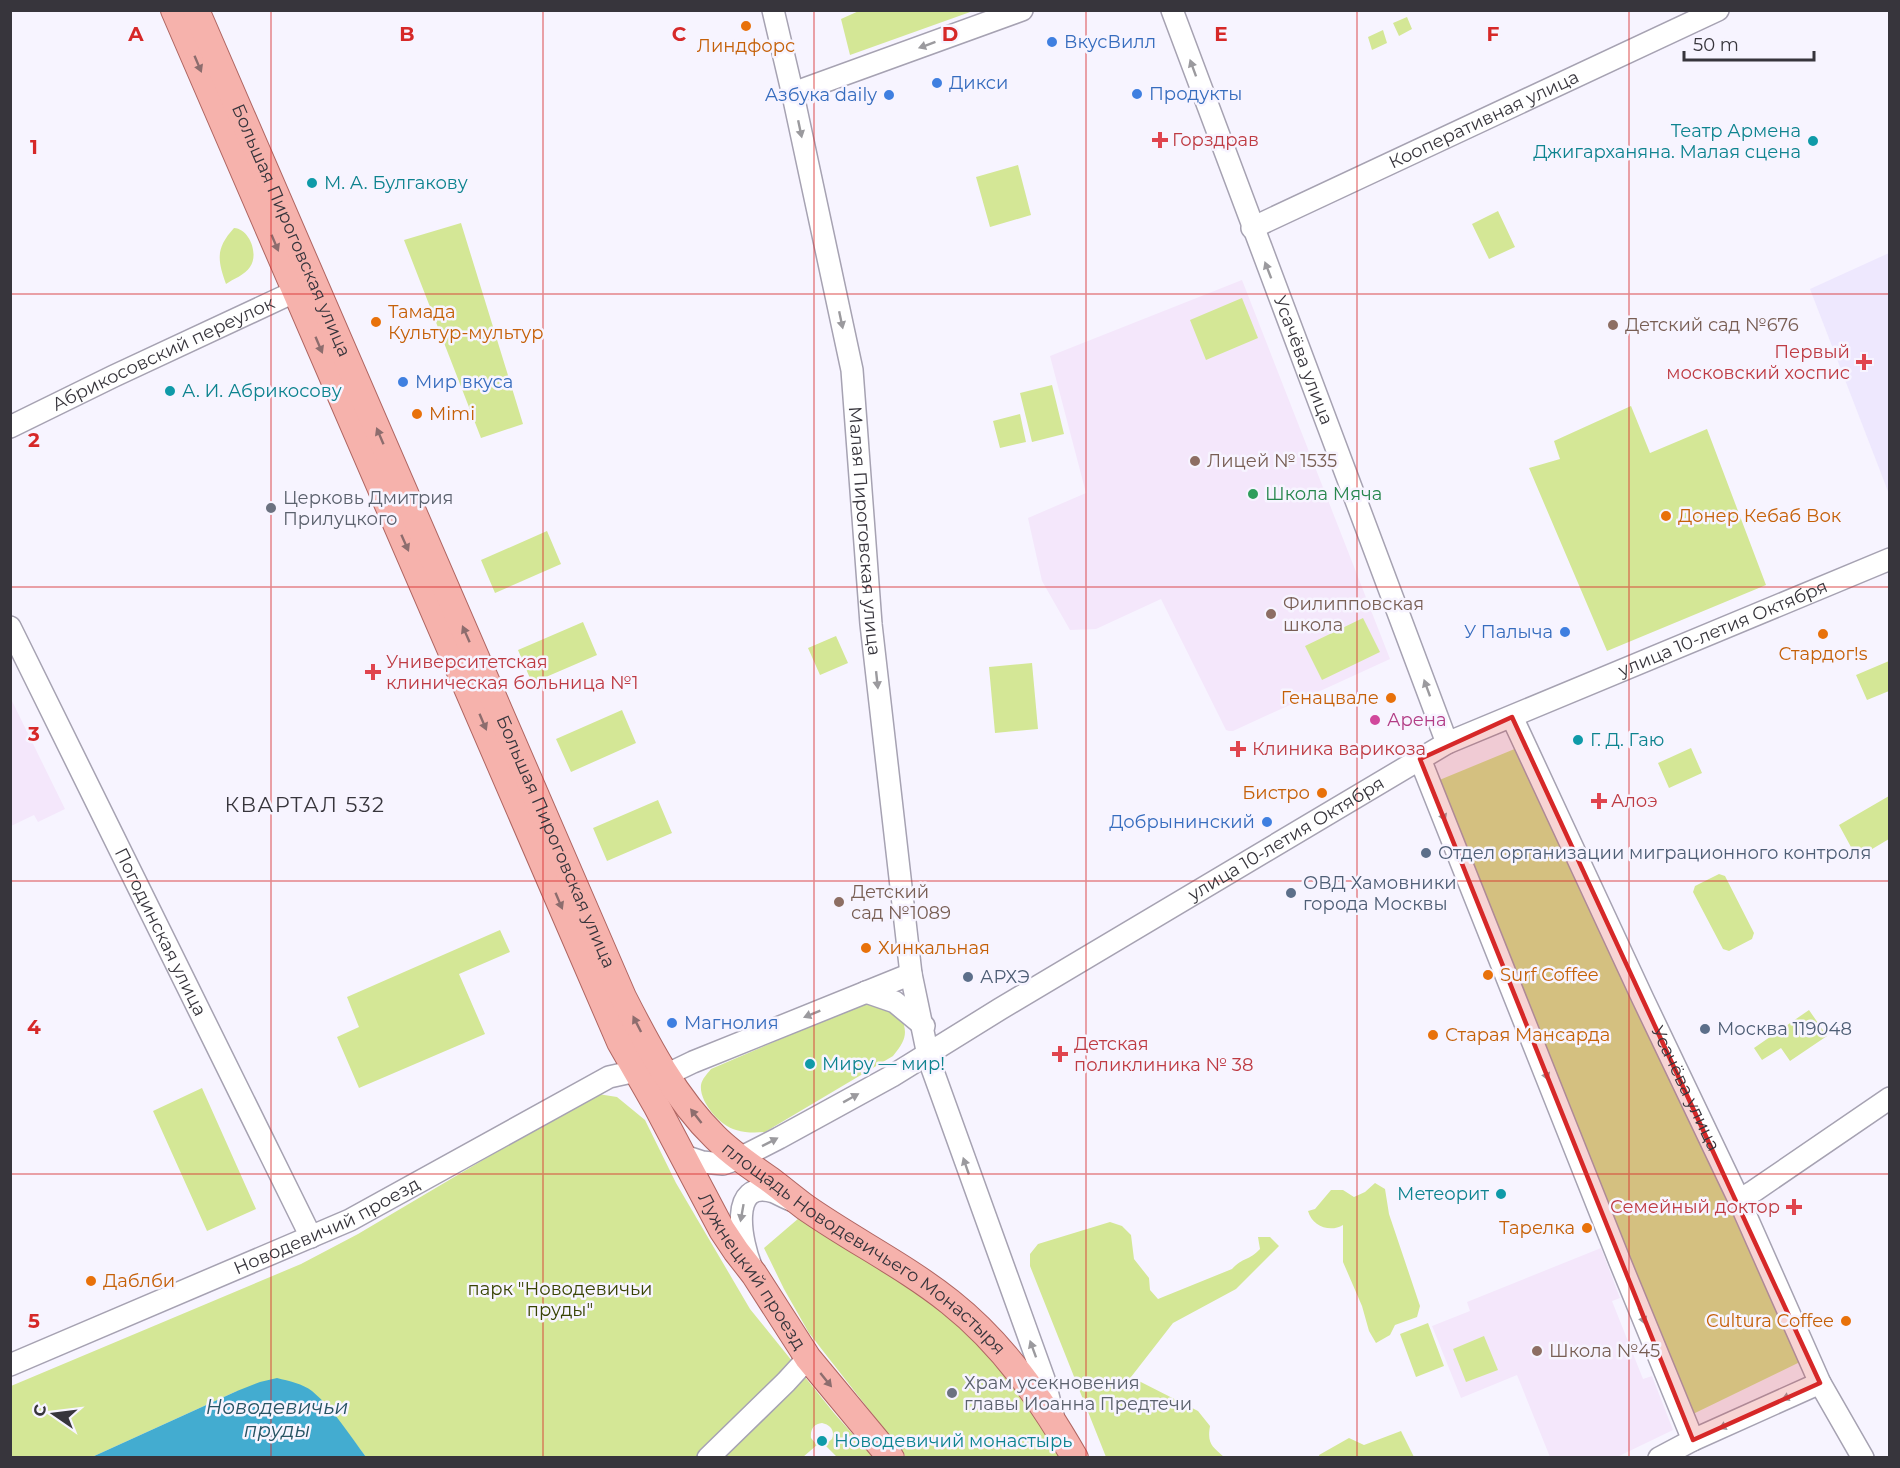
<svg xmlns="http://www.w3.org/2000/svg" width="1900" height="1468" viewBox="0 0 1900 1468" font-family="Montserrat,sans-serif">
	<rect width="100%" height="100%" fill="#f7f4ff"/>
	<path fill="#f4e7fb" d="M1242,280L1390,659L1233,731H1229L1226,730L1161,599L1096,629L1070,630L1042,581L1028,518L1086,493L1050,356Z
		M11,699L65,809L38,822L34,815L11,826Z
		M1601,1248L1620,1298L1612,1301L1643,1379L1652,1376L1673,1430L1617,1457H1550L1517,1375L1461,1398L1432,1326L1470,1311L1467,1302Z"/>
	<path fill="#eee8fe" d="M1889,253V494L1810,289Z"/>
	<path fill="#d4e796" d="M861,10H973V11L850,55L841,19Z
		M1407,17L1412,29L1399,36L1393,23Z
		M1383,30L1387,43L1372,50L1368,37Z
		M1018,165L1031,215L990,227L976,177Z
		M1498,211L1515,247L1489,259L1472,224Z
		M461,223L523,424L481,438L404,240Z
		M234,228C250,229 259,255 250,267C245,275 233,279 226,284C217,259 216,248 234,228Z
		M1242,298L1258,338L1206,360L1190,320Z
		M1052,385L1064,434L1032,442L1020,393Z
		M1631,406L1650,453L1707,429L1766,585L1607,651L1529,468L1560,459L1554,441Z
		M1020,414L1026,442L1000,448L993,421Z
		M547,531L561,564L495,593L481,560Z
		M1363,618L1380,652L1322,680L1305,646Z
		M583,622L597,655L532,683L518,650Z
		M836,636L848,663L820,675L808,648Z
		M1889,661V691L1867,700L1856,675Z
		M1032,663L1038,729L995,733L989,667Z
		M622,710L636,743L571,772L556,739Z
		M1517,748L1525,760L1800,1362L1693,1414L1575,1126L1437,781Z
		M1691,748L1702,773L1669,788L1658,763Z
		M1889,796V839L1857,858L1839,825Z
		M658,800L672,833L607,861L593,828Z
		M1719,874L1725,876L1754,933L1752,939L1729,951L1723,949L1693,892L1695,886Z
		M500,930L510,952L459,974L485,1034L359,1088L337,1037L359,1027L347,997Z
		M864,1003L898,1010C908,1031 908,1038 893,1056L765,1132C755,1133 746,1133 736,1130C720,1126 699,1102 701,1085C702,1079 707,1074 711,1069Z
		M1809,1010L1827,1036L1790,1061L1781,1048L1762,1060L1754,1048Z
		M202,1088L256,1209L207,1231L153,1111Z
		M598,1094L617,1097L645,1120L676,1183L750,1309L834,1413L873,1457H837L825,1445L832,1439C835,1431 831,1425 822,1423C814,1424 810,1429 811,1438L817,1445L803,1457H366L334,1415L237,1391L92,1457L11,1458V1386L301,1264L358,1234L579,1103Z
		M1375,1183L1385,1189L1389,1214L1420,1306L1417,1317L1395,1325L1390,1335L1376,1343L1369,1331L1362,1306L1343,1262V1225C1330,1233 1312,1226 1308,1211L1315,1209L1331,1190H1343L1354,1197L1365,1192Z
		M799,1218C866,1260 937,1299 992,1356C1020,1386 1041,1423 1063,1457H906L809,1333L784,1289L764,1248Z
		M1110,1222L1122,1226L1131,1235L1134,1259L1149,1278L1150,1290L1158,1299L1232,1269C1243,1257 1249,1261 1260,1249L1258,1237H1270L1279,1246L1236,1289L1173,1323L1131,1377L1198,1411L1210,1426C1207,1444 1212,1446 1224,1457H1106L1030,1266V1254L1038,1244Z
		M1428,1323L1444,1366L1416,1377L1400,1334Z
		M1484,1336L1498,1370L1466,1382L1453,1349Z
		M1401,1431L1414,1457L1320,1458L1319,1455L1349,1438L1364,1445Z"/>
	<path fill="#43acd0" d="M277,1378C289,1381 303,1384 312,1391C334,1409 350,1436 366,1457H92L237,1391L260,1382Z"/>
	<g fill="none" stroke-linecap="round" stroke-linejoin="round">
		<g stroke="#a6a2b2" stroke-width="24">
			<g id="minor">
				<path id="s1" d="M773,10L793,95L852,370L871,624L911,974L929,1060L1044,1379L1053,1415"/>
				<path id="s2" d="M1172,10C1262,255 1357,498 1447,743"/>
				<path d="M793,93L1022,10"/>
				<path id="s3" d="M1252,228L1718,10"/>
				<path id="s4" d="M10,427L114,376L309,285"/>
				<path id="s5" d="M10,627L311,1237"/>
				<path id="s6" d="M1512,717L1643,999L1739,1200L1820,1383L1863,1458"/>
				<path d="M1420,759L1620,1262L1693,1440"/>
				<path d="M866,992L895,1002L924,1026"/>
				<path d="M657,1085L666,1075L693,1062L911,974"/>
				<path id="s7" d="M681,1155L702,1162L723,1164L740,1158L779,1138L892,1076L1000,1009L1447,743L1890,559"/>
				<path d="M1739,1200L1754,1191L1890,1098"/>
				<path d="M751,1266C742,1244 727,1178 774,1192C779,1194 785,1198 791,1200"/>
				<path id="s8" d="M10,1365L350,1220L609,1077L636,1071L650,1073"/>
				<path d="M708,1458L786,1382L808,1358"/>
				<path d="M1659,1458L1693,1440L1820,1383"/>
			</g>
		</g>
		<g stroke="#af6561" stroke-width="28">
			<g id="major">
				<path id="s9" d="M174,10L620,1042L656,1105L722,1230L736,1251L754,1274L808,1358L891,1458"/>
				<path id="s10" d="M196,10L623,997C648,1046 675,1098 715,1137C731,1153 750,1166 769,1179C781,1188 793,1198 805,1207C852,1240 905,1266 950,1302C1003,1344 1041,1399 1075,1458"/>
			</g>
		</g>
		<use href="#minor" stroke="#fff" stroke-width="21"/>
		<use href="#major" stroke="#f6b2ac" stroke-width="26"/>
	</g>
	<defs><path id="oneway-solid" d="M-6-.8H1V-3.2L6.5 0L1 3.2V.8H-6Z" transform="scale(1.5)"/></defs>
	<g fill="#9b9a9e">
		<use href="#oneway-solid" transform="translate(927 45) rotate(160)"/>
		<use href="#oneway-solid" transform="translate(1193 68) rotate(-110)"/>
		<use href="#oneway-solid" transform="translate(800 129) rotate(78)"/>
		<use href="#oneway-solid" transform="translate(1268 270) rotate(-111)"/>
		<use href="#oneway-solid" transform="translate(841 320) rotate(78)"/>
		<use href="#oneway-solid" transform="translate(877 680) rotate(84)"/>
		<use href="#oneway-solid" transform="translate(1427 688) rotate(-110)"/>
		<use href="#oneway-solid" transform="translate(1442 813) rotate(68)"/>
		<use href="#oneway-solid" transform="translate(812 1014) rotate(158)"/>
		<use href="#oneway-solid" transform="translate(1545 1072) rotate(68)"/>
		<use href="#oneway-solid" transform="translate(851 1098) rotate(-29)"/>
		<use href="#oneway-solid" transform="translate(770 1142) rotate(-27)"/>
		<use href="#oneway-solid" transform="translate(966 1166) rotate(-109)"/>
		<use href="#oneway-solid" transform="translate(742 1213) rotate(100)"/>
		<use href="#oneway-solid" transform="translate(1642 1316) rotate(68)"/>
		<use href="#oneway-solid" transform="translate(1033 1349) rotate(-110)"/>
		<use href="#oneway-solid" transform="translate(1790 1396) rotate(156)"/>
		<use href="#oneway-solid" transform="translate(1727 1425) rotate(155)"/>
	</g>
	<g fill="#8d6d6e">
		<use href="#oneway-solid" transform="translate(198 64) rotate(67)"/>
		<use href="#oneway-solid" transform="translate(275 243) rotate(67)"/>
		<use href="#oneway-solid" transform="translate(319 345) rotate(67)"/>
		<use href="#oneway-solid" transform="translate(380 436) rotate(-113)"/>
		<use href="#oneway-solid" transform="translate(405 543) rotate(66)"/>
		<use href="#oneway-solid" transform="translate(466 634) rotate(-114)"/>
		<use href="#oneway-solid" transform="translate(483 722) rotate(67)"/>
		<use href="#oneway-solid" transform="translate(559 901) rotate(67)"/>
		<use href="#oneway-solid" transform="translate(637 1024) rotate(-117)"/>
		<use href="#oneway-solid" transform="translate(696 1116) rotate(-128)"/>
		<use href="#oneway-solid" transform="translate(826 1380) rotate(51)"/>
	</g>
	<path fill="#d62828" fill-opacity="0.2" stroke="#d62828" stroke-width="4.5" stroke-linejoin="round" d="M1512,717L1820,1383L1693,1440L1420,759Z"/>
	<path fill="none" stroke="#d62828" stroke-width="1.5" stroke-opacity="0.55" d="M271,10V1458M543,10V1458M814,10V1458M1086,10V1458M1357,10V1458M1629,10V1458M10,294H1890M10,587H1890M10,881H1890M10,1174H1890"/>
	<g fill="#e8710a" stroke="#f7f4ff" stroke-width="2">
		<circle cx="746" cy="26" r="6"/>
		<circle cx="376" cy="322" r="6"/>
		<circle cx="417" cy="414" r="6"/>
		<circle cx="1666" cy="516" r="6"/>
		<circle cx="1823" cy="634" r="6"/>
		<circle cx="1391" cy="698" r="6"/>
		<circle cx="1322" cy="793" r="6"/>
		<circle cx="866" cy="948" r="6"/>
		<circle cx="1488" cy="975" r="6"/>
		<circle cx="1433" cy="1035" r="6"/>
		<circle cx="1587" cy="1228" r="6"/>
		<circle cx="91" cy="1281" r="6"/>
		<circle cx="1846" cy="1321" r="6"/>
	</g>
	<g fill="#3f7fe0" stroke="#f7f4ff" stroke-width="2">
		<circle cx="1052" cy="42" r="6"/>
		<circle cx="937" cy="83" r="6"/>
		<circle cx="1137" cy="94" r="6"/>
		<circle cx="889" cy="95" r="6"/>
		<circle cx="403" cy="382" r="6"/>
		<circle cx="1565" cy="632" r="6"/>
		<circle cx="1267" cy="822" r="6"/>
		<circle cx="672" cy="1023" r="6"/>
	</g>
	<g fill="#e0444e" stroke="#f7f4ff" stroke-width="2">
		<path d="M1157 131h6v6h6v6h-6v6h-6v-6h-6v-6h6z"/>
		<path d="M1861 353h6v6h6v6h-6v6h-6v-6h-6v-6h6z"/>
		<path d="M370 663h6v6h6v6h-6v6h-6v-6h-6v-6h6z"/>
		<path d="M1235 740h6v6h6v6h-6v6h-6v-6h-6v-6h6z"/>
		<path d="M1596 792h6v6h6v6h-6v6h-6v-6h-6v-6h6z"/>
		<path d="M1057 1045h6v6h6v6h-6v6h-6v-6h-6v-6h6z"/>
		<path d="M1791 1198h6v6h6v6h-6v6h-6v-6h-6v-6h6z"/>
	</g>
	<g fill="#0f9aa8" stroke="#f7f4ff" stroke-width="2">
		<circle cx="1813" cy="141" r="6"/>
		<circle cx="312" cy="183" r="6"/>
		<circle cx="170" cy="391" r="6"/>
		<circle cx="1578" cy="740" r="6"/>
		<circle cx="810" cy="1064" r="6"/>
		<circle cx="1501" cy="1194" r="6"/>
		<circle cx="822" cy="1441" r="6"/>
	</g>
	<g fill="#8d6e63" stroke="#f7f4ff" stroke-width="2">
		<circle cx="1613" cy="325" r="6"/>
		<circle cx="1195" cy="461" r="6"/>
		<circle cx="1271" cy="614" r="6"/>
		<circle cx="839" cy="902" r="6"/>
		<circle cx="1537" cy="1351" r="6"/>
	</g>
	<circle fill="#2e9e5b" stroke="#f7f4ff" stroke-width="2" cx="1253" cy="494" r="6"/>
	<g fill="#6b7280" stroke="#f7f4ff" stroke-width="2">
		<circle cx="271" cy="508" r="6"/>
		<circle cx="952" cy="1393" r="6"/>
	</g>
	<circle fill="#d1479c" stroke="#f7f4ff" stroke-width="2" cx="1375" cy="720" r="6"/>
	<g fill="#5c6f8a" stroke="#f7f4ff" stroke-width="2">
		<circle cx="1426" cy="853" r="6"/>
		<circle cx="1291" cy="893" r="6"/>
		<circle cx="968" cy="977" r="6"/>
		<circle cx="1705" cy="1029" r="6"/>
	</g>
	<g text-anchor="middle" stroke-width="5" stroke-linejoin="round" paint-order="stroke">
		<g font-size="18" fill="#366cbe" stroke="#f7f4ff" text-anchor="start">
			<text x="1064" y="48">ВкусВилл</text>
			<text x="949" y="89">Дикси</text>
			<text x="1149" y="100">Продукты</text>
			<text x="877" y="101" text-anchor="end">Азбука daily</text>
			<text x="415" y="388">Мир вкуса</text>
			<text x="1553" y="638" text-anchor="end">У Палыча</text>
			<text x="1255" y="828" text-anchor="end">Добрынинский</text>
			<text x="684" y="1029">Магнолия</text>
		</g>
		<g font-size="18" fill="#c56008" stroke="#f7f4ff" text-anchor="start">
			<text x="746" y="52" text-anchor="middle">Линдфорс</text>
			<text x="388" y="318">Тамада<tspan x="388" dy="21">Культур-мультур</tspan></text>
			<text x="429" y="420">Mimi</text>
			<text x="1678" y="522">Донер Кебаб Вок</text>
			<text x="1823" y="660" text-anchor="middle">Стардог!s</text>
			<text x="1379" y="704" text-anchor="end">Генацвале</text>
			<text x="1310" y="799" text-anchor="end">Бистро</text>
			<text x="878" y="954">Хинкальная</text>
			<text x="1500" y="981">Surf Coffee</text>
			<text x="1445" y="1041">Старая Мансарда</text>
			<text x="1575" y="1234" text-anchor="end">Тарелка</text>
			<text x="103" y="1287">Даблби</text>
			<text x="1834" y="1327" text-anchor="end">Cultura Coffee</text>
		</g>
		<g font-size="18" fill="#37353c" stroke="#f7f4ff">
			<text dy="6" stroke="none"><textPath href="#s3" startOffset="256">Кооперативная улица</textPath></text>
			<text dy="6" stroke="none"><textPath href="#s10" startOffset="240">Большая Пироговская улица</textPath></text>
			<text dy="6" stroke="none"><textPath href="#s4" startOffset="170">Абрикосовский переулок</textPath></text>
			<text dy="6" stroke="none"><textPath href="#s2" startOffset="374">Усачёва улица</textPath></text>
			<text dy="6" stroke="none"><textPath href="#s1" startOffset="530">Малая Пироговская улица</textPath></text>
			<text dy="6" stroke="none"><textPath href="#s7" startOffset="1180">улица 10-летия Октября</textPath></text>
			<text dy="6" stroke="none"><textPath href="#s7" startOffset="694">улица 10-летия Октября</textPath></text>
			<text dy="6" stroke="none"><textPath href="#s10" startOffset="906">Большая Пироговская улица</textPath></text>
			<text dy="6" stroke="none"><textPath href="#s5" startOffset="340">Погодинская улица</textPath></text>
			<text dy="6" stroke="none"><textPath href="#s6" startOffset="410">Усачёва улица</textPath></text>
			<text dy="6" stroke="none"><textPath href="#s8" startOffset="346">Новодевичий проезд</textPath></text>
			<text dy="6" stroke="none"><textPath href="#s10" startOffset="1430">площадь Новодевичьего Монастыря</textPath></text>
			<text dy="6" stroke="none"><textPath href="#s9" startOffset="1389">Лужнецкий проезд</textPath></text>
		</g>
		<g font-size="18" fill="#0d838f" stroke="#f7f4ff" text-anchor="start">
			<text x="1801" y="137" text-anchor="end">Театр Армена<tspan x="1801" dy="21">Джигарханяна. Малая сцена</tspan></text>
			<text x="324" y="189">М. А. Булгакову</text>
			<text x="182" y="397">А. И. Абрикосову</text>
			<text x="1590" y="746">Г. Д. Гаю</text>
			<text x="822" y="1070">Миру — мир!</text>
			<text x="1489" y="1200" text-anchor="end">Метеорит</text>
			<text x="834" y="1447">Новодевичий монастырь</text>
		</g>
		<g font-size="18" fill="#be3a42" stroke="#f7f4ff" text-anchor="start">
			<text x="1172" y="146">Горздрав</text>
			<text x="1850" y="358" text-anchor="end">Первый<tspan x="1850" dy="21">московский хоспис</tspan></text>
			<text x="386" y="668">Университетская<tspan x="386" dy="21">клиническая больница №1</tspan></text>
			<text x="1252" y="755">Клиника варикоза</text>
			<text x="1611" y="807">Алоэ</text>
			<text x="1074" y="1050">Детская<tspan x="1074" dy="21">поликлиника № 38</tspan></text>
			<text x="1780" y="1213" text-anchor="end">Семейный доктор</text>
		</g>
		<g font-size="18" fill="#785e54" stroke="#f7f4ff" text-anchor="start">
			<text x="1625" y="331">Детский сад №676</text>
			<text x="1207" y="467">Лицей № 1535</text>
			<text x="1283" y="610">Филипповская<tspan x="1283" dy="21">школа</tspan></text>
			<text x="851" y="898">Детский<tspan x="851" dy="21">сад №1089</tspan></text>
			<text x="1549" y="1357">Школа №45</text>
		</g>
		<g font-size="18" fill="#27864d" stroke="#f7f4ff" text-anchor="start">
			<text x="1265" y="500">Школа Мяча</text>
		</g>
		<g font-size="18" fill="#5b616d" stroke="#f7f4ff" text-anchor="start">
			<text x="283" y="504">Церковь Дмитрия<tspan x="283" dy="21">Прилуцкого</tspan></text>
			<text x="964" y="1389">Храм усекновения<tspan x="964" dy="21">главы Иоанна Предтечи</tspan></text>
		</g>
		<g font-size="18" fill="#b23c85" stroke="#f7f4ff" text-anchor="start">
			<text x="1387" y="726">Арена</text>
		</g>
		<g font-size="18" fill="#4e5e75" stroke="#f7f4ff" text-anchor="start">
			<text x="1438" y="859">Отдел организации миграционного контроля</text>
			<text x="1303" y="889">ОВД Хамовники<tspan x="1303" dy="21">города Москвы</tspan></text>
			<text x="980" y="983">АРХЭ</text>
			<text x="1717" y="1035">Москва 119048</text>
		</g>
		<g font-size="18" fill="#384303" stroke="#f7f4ff">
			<text x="560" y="1295">парк "Новодевичьи<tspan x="560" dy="21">пруды"</tspan></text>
		</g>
		<g font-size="20" font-style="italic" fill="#275363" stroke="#f7f4ff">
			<text x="277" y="1414">Новодевичьи<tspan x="277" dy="23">пруды</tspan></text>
		</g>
		<g font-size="21" letter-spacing="1.5" fill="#37353c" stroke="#f7f4ff">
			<text x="305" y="812">КВАРТАЛ 532</text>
		</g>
	</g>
	<g font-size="20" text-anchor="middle" font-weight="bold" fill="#d62828" stroke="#f7f4ff" stroke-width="5" stroke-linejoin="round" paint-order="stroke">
		<text x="136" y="41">A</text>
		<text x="407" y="41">B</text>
		<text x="679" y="41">C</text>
		<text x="950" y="41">D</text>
		<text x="1221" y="41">E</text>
		<text x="1493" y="41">F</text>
		<text x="34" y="154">1</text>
		<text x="34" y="447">2</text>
		<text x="34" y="741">3</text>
		<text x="34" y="1034">4</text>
		<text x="34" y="1328">5</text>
	</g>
	<rect width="1900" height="1468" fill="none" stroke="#37353c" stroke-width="24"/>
	<g transform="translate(54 1414) rotate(284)" stroke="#f7f4ff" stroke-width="4.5" paint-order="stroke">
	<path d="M0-4.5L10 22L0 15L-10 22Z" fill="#37353c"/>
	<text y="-9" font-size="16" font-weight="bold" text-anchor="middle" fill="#37353c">С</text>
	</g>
	<path d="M1684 51v9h130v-9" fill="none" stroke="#37353c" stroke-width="3"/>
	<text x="1693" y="51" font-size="18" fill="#37353c" stroke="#f7f4ff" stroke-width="4.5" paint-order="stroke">50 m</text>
</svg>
